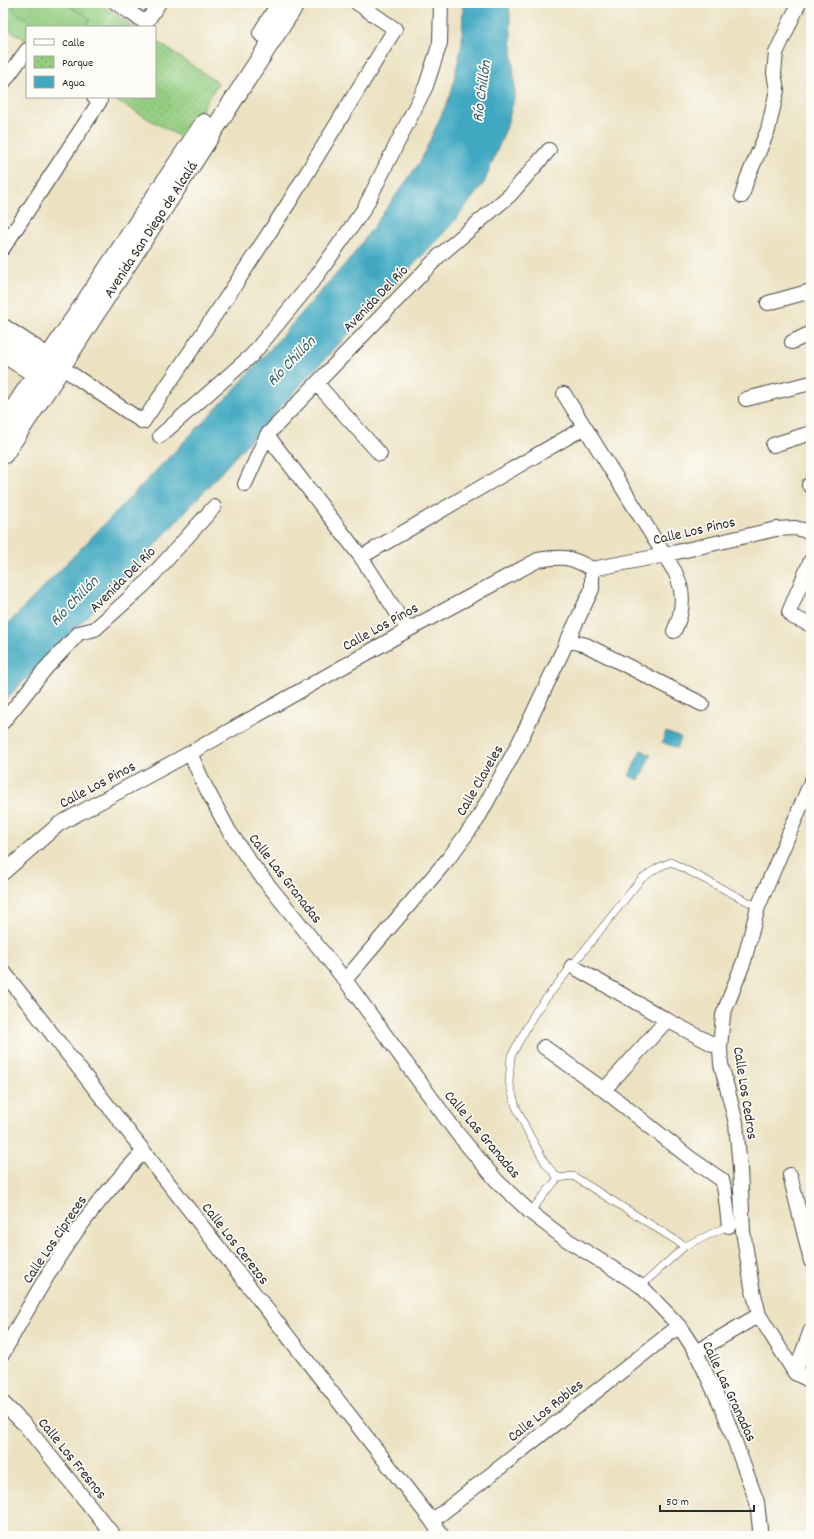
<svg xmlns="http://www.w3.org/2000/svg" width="814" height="1539" viewBox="0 0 814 1539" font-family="Dekko,sans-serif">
	<defs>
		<pattern id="park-dots" width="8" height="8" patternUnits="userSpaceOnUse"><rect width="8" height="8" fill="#93cd80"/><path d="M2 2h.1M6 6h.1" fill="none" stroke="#7fb06f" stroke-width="1.8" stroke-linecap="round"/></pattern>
	</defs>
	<rect width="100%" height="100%" fill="#fdfcf7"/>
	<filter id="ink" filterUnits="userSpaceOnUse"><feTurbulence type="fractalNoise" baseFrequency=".025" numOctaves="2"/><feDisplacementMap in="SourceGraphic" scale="8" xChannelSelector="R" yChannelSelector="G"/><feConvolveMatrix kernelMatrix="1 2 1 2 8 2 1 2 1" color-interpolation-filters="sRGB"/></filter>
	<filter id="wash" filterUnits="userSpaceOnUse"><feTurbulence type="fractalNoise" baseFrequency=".012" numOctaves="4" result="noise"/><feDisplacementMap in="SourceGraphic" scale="16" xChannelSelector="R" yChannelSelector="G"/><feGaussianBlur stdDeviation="0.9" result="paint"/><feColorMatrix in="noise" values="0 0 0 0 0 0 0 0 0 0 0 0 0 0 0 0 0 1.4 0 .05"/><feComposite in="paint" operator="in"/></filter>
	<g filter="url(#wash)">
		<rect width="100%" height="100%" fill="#ece2c2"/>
		<path fill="url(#park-dots)" stroke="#5f7c56" d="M3,3H99L135,27H27V41L3,26Z
			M155,40L218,83L184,139L110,97H155Z"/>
		<path fill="#93cd80" stroke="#5f7c56" d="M16,3H65L90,19L85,27H40L12,9Z"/>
		<path fill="#41a9c1" stroke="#366a76" d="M463,3H509L515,95L507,126L484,183L452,224L306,379L125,578L3,702V629L233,391L353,255L420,162L451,94L462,43Z
			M666,732L681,738L677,748L662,742Z
			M641,750L651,755L639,780L629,776Z"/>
	</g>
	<g filter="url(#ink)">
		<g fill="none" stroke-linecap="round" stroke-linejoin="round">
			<g stroke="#484642" stroke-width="8">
				<path id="service" d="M558,1178L546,1164L529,1134L516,1107L509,1082L511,1056L536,1011L641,879L657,868L671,862L758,907
					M530,1212L558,1178L573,1176L685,1246
					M641,1286L685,1246L730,1225"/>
			</g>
			<g stroke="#484642" stroke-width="16">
				<path id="minor" d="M116,3L146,23L159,3
					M3,83L27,50
					M742,196L747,179L768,130L777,90L774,73L776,53L799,3
					M3,248L100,101L94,97
					M768,303L811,291
					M792,342L811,333
					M61,367L143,422L229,294L288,204L395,29L357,3
					M317,384L380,454
					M564,394L675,572C685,592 684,611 674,631
					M746,399L811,383
					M267,435L361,557L408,630
					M160,436L252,355L316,277L364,209L426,86L440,43L441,3
					M773,445L811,433
					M245,484L267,435L439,256L510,195L549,150
					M809,485H811
					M361,557L585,427
					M811,560L789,612L793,617L811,625
					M567,640L586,645L702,704
					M3,722L46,668L79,633L95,629L144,585L214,507
					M190,753L205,786L229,831L253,866L345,980L457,1133L497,1181L530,1212L564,1238L641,1286L679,1326L696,1352L724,1412L757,1502L760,1529L759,1536
					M811,782L758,907L744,961L723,1015L720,1048L721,1064L736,1123L740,1169L743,1231L752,1287L756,1302L759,1315L795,1373L811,1381
					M3,873L59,824L190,753L408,630L538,560C562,556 570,556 592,569L660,556L776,529L795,528L811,532
					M572,966L667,1020L720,1048
					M3,971L432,1521L442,1536
					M345,980L448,859L477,820L518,745L592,589V569
					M544,1047L604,1090L690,1158L722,1180L725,1192L729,1226
					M604,1090L667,1020
					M790,1175L811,1261
					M696,1352L759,1315
					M3,1353C18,1326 33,1299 49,1273C75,1229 108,1189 143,1152
					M795,1373L811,1330
					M3,1403L25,1425L114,1536
					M432,1521L679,1326"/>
			</g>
			<g stroke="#484642" stroke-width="20">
				<path id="tertiary" d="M262,33L281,3
					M48,358L204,123
					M61,367L296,3"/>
			</g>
			<g stroke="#484642" stroke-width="22">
				<path id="secondary" d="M3,329L61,367L3,454
					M3,352L49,381
					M3,427L48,358"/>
			</g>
			<use href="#service" stroke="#fff" stroke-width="7"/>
			<use href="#minor" stroke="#fff" stroke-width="14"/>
			<use href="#tertiary" stroke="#fff" stroke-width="18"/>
			<use href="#secondary" stroke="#fff" stroke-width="20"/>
		</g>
	</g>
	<g text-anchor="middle" stroke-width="3.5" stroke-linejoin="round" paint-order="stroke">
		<g font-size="15" fill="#2b2b2b" stroke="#fdfcf7">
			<text transform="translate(150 229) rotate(-57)" y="5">Avenida San Diego de Alcalá</text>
			<text transform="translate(375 298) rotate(-46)" y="5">Avenida Del Río</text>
			<text transform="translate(694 530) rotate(-13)" y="5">Calle Los Pinos</text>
			<text transform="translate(122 579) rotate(-45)" y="5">Avenida Del Río</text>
			<text transform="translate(380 626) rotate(-29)" y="5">Calle Los Pinos</text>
			<text transform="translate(479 780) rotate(-60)" y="5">Calle Claveles</text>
			<text transform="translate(97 784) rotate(-28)" y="5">Calle Los Pinos</text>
			<text transform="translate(286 878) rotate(52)" y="5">Calle Las Granadas</text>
			<text transform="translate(746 1093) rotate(81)" y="5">Calle Los Cedros</text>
			<text transform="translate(483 1134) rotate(50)" y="5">Calle Las Granadas</text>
			<text transform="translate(54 1239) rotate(-56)" y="5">Calle Los Cipreces</text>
			<text transform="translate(236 1243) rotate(52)" y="5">Calle Los Cerezos</text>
			<text transform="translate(730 1391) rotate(65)" y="5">Calle Las Granadas</text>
			<text transform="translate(545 1410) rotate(-38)" y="5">Calle Los Robles</text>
			<text transform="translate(73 1458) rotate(51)" y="5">Calle Los Fresnos</text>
		</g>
		<g font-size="16" font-style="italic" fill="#345d67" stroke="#fdfcf7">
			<text transform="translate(480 91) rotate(-82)" y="6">Río Chillón</text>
			<text transform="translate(290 360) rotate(-46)" y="6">Río Chillón</text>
			<text transform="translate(73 600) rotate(-46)" y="6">Río Chillón</text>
		</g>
	</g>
	<rect width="814" height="1539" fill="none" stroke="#fdfcf7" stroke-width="16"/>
	<rect x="26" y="26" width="130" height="72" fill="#fdfcf7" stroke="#a9a8a5"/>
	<rect x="34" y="39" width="20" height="6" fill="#ffffff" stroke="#a9a8a5"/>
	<text x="62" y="46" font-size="12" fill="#2b2b2b">Calle</text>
	<rect x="34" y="56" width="20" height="12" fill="url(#park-dots)" stroke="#a9a8a5"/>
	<text x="62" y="66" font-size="12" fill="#2b2b2b">Parque</text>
	<rect x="34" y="76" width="20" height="12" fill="#41a9c1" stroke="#a9a8a5"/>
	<text x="62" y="86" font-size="12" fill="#2b2b2b">Agua</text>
	<path d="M660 1505v6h94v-6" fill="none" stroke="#2b2b2b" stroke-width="2"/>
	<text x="666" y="1505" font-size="12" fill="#2b2b2b" stroke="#fdfcf7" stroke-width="3" paint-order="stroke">50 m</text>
</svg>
